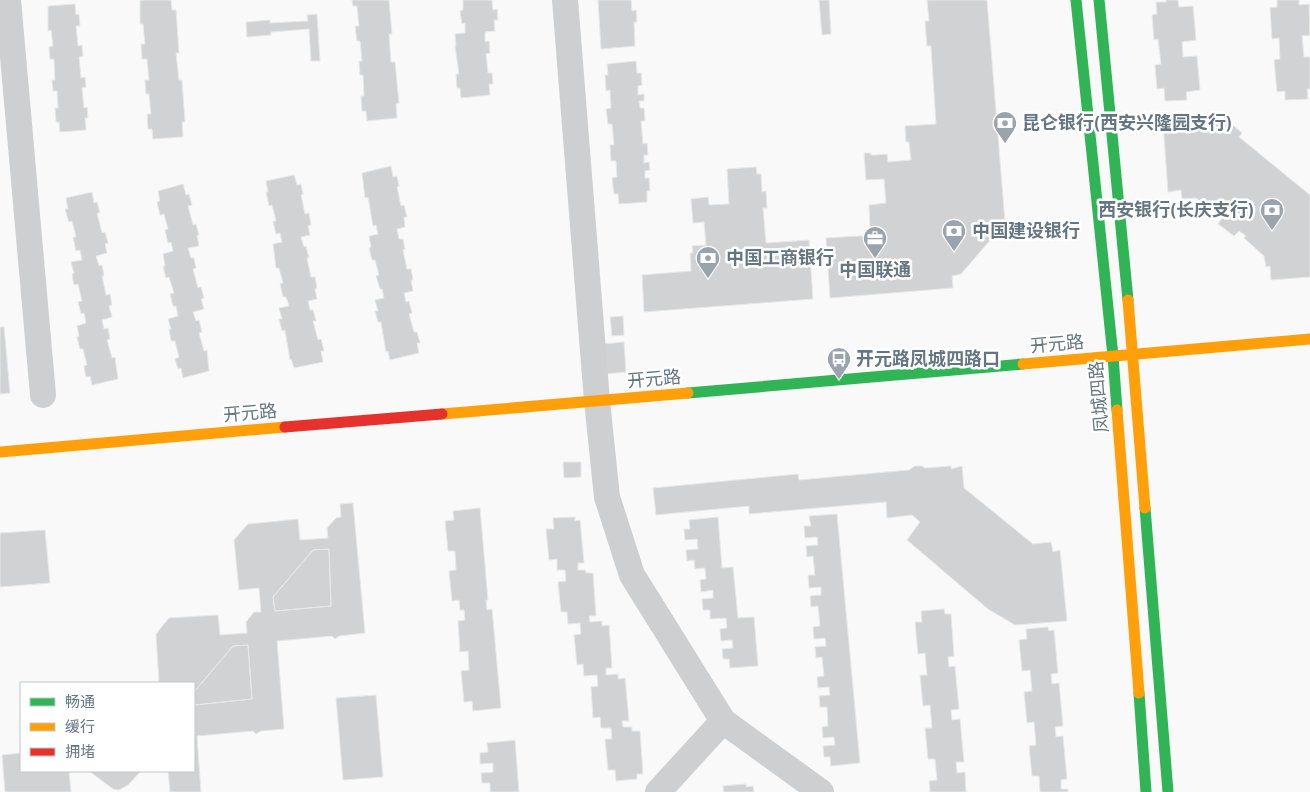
<svg xmlns="http://www.w3.org/2000/svg" width="1310" height="792" viewBox="0 0 1310 792" font-family="Cabin,'Noto Sans SC',sans-serif">
	<rect width="100%" height="100%" fill="#f9f9f9"/>
	<path fill="#d0d2d3" stroke="#e8e8e8" fill-rule="evenodd" d="M140,0H171L172,10H176L179,53H176L179,80H182L185,122H182L183,137L153,139L152,129H148L147,114H151L149,94H146L145,80H149L147,59H142L141,44H145L143,24H140Z
		M352,0H389L392,34H389L391,62H395L399,103L396,104L397,118L367,121L366,111H362L361,96H364L363,75H360L359,61H362L360,41H357L355,26H359L357,6H353Z
		M463,0H492L493,10L497,9L498,20H494L495,31L485,32V42L489,41L490,53L486,54L488,73H492L493,84H489L490,95L461,98L460,88H457L456,74H459L455,46L456,45L455,34L465,33V23L462,24L460,11L463,10Z
		M598,0H631L632,11L636,10L637,22H634L635,46L601,49Z
		M819,0H829L831,34L822,35Z
		M927,0H987L1005,222L997,223L998,231L961,274L952,276L953,288L830,298L826,238L876,235V231H870L869,205L886,203L884,179L866,180L864,153H871V155H876L887,154L888,162L911,160L909,142H906L905,126L936,124L931,46H927L925,21H929Z
		M1166,0H1178L1179,7L1193,6L1196,40L1182,42L1183,57L1197,56L1200,90L1186,92L1187,100L1165,101L1164,88L1157,89L1155,65L1161,64L1158,39L1154,40L1152,15L1157,14L1156,2H1166Z
		M1277,0H1299V5L1309,4L1310,35L1302,36L1304,57H1310V89H1307L1308,99L1285,100V91L1277,92L1274,60L1280,59L1279,38L1272,39L1270,8L1277,7Z
		M75,4L76,15L79,14L80,26H76L78,46L82,45L83,56L79,57L81,78L85,77L86,87L82,88L84,108L87,107L88,118H85L86,130L60,132L59,122H56L55,108H58L57,91H53L52,80H55L54,59H50L49,47L53,46L51,30L48,31V6Z
		M317,14L320,61H311L309,29L271,32V35L247,37L246,22L270,20V23L308,21L307,15Z
		M636,61L637,73H641L642,85L638,86V95L644,94V101H639L640,108H644L645,121H641L643,144L647,143L648,155H644V163L649,162L650,170L645,171V178H649L650,191H647V202L619,204L618,194H614L612,178L617,177L616,161H611L610,145H614L612,124H608L606,109L611,108L610,90L606,91L605,75H608L607,64Z
		M1221,115L1242,133L1239,137L1310,195V277L1271,280L1270,266L1266,267L1264,256L1244,238L1246,236L1239,231L1234,236L1218,224L1223,217L1196,198L1182,199L1181,190L1168,192L1163,123L1212,119Z
		M391,166L393,177L397,176L399,186L397,187L401,206L404,205L407,217H404L405,227L397,229L399,239H403L405,249L403,250L407,269H411L413,280H411L413,291L404,293L406,302L409,301L412,313L409,314L414,332H417L420,343H417L419,353L390,360L388,351L386,352L381,322H378L375,311H378L375,300L384,298L382,289H380L376,276L379,275L375,260H372L369,248L371,247L369,236L378,234L376,225L373,226L368,197L365,198L362,173Z
		M756,167L757,174H761L762,192L766,191L767,208H763L766,243L809,240L813,299L644,312L642,275L691,271L690,253H693L692,246L706,245L704,222L693,223L691,199L708,197L709,205L729,204L727,169Z
		M294,175L297,185L301,184L303,194L301,195L305,214L309,213L311,225L308,226L310,235L301,237L304,247L306,246L309,258H307L311,277H315L317,288L315,289L317,299L308,301L310,310H313L316,321H313L318,340L321,339L324,351H321L323,362L294,368L291,359L290,360L285,330L282,331L279,319H282L279,308L289,306L286,297H283L280,284L283,283L279,268H276L273,244L282,242L280,233L276,234L273,221H276L272,205L269,206L266,192H268L266,181Z
		M183,184L186,195L189,194L192,205L188,206L193,225L196,224L199,235L197,236L199,246L188,248L191,258H194L196,268L193,269L198,288L201,287L204,298L201,299L204,309L193,312L196,321L199,320L202,332L199,333L204,351L207,350L209,371L183,378L181,368L178,369L175,359L179,357L175,341H171L169,329H171L168,319L178,316L176,306H173L170,294L174,293L169,277L166,278L163,266H165L163,254L173,251L171,242L168,243L165,230L168,229L164,214L160,215L157,202L160,201L158,191Z
		M92,192L94,203L97,202L100,213H97L102,233L105,232L108,243L105,244L107,253L96,256L99,266L102,265L104,276H102L106,295L110,294L112,305L109,306L112,317L102,320L104,329L108,328L110,339L107,340L112,358L115,357L118,379L92,385L90,376L86,377L84,366L87,365L83,349H80L77,337L79,336L77,326L86,323L84,313L81,314L78,302L82,301L78,284L74,285L72,274L74,273L71,262L82,260L80,250L76,251L73,237H76L72,221L69,222L65,209H68L66,198Z
		M623,316L624,335L612,336L610,317Z
		M0,327H4L10,393L0,394Z
		M624,342L626,372L605,374L603,344Z
		M563,462H581V477L564,478Z
		M915,466H922L925,468L951,466V469L962,466L964,488L1033,544L1051,542L1053,552L1060,550L1067,621L1015,625L988,609L907,540L920,522L912,515L887,518L886,502L749,514V506L656,515L653,488L798,474L799,480L909,470Z
		M353,503L365,633L339,636L335,639L332,636L277,641L284,729L261,731L256,734L253,731L197,736L201,792H170L168,771H194V698L195,705L252,699L248,645L233,646L194,692V683H159L156,634L169,618L218,615L220,635L247,633L246,622L254,612H261L259,588L239,590L234,540L248,524L298,519L300,540L328,538L327,528L336,518L341,517L340,504ZM329,549L331,606L275,611L273,597L313,550Z
		M480,508L488,600H486L487,610L492,609L501,708L473,711L472,701L464,702L461,671L469,670L468,651L460,652L458,621L465,620L464,610H460L459,600L452,601L449,571L456,570L455,551H448L445,521L454,520L453,511Z
		M837,514L860,763L831,766L830,757H824L823,746L835,745L834,737L823,738L822,727L828,726L827,707H820L819,696L830,695L829,687L818,688L817,677L824,676L822,657L816,658L815,647L826,646L825,638L814,639L813,627L820,626L818,606L811,607L810,596L821,595V587L809,588L808,575H815L813,556L807,557L806,546L818,545L817,537L805,538L804,526H811L809,516Z
		M575,517V521L580,520L584,563H578V570H585L586,573H593L596,616H589L590,622L602,621V626L609,625L612,668H606V675L618,674V679L625,678L629,721H622L623,727H632V731H640L643,774H637V779L616,781L615,770H608L605,739H612L611,728H601L600,717L593,718L591,687L598,686L597,675L584,676L583,664L577,665L574,635L581,634L580,623L568,624L567,612H561L558,582L566,581L565,570H557V559L549,560L546,529H554L553,518Z
		M718,517L722,568L733,567L738,618L754,617L758,666L730,668L729,659H723L722,649L733,648L732,640L721,641L720,629L727,628L726,618L710,619V610H703L702,599L713,598V590L701,592L700,580L706,579L705,568L695,569L694,560L687,561L686,550L698,549L697,539L685,540L684,529H690L689,520Z
		M45,530L50,583L0,587V533Z
		M329,549L331,606L275,611L273,597L313,550Z
		M944,609L945,614H951L954,656L948,657L949,667L955,666L959,709L951,710L952,720L960,719L964,762H956L957,773L965,772L966,792H930L929,781L937,780L935,759H928L925,728H932L930,705L923,706L920,675H927L925,653L918,654L915,622H922L921,611Z
		M1048,627L1049,631L1054,630L1058,673L1051,674L1052,684L1059,683L1063,726L1055,727L1056,737L1063,736L1067,779L1061,780V789H1068V792H1040L1039,776H1032L1029,746L1036,745L1034,722L1027,723L1024,692L1032,691L1030,670L1022,671L1019,640L1027,639L1026,629Z
		M248,645L252,699L195,705L194,692L233,646Z
		M376,695L383,777L343,780L336,698Z
		M515,740L519,792H490V783H482L481,773L493,772V763L480,764V753L488,752L487,743Z
		M21,753V771H69L71,792H5L2,755Z
		M89,771H141L128,785L119,790L113,789Z
		M746,784V787L753,786L754,792H724L723,786Z"/>
	<g fill="none" stroke-linecap="round" stroke-linejoin="round">
		<path stroke="#cecfd0" stroke-width="26" d="M8,0L43,395
			M565,0L597,401L607,497L632,575L723,721L821,792
			M658,792L723,721"/>
		<path stroke="#30b455" stroke-width="11" d="M1076,0L1113,356L1117,410
			M1099,0L1128,300
			M688,393L1023,364
			M1145,508L1168,792
			M1139,693L1146,792"/>
		<path stroke="#ff9f0a" stroke-width="11" d="M1128,300L1145,508
			M1023,364L1310,339
			M1117,410L1139,693
			M442,414L688,393
			M0,452L285,427"/>
		<path stroke="#e5322d" stroke-width="11" d="M285,427L442,414"/>
	</g>
	<defs>
		<g id="bank-pin" transform="scale(1.25)"><path d="M0 17L-7.5 6A9.5 9.5 0 1 1 7.5 6Z" fill="#99a4ac" stroke="#fff"/><path d="M-6-4H6V4H-6ZM0-2.3a2.3 2.3 0 1 0 0 4.6a2.3 2.3 0 1 0 0-4.6Z" fill="#fff"/></g>
		<g id="office-pin" transform="scale(1.25)"><path d="M0 17L-7.5 6A9.5 9.5 0 1 1 7.5 6Z" fill="#99a4ac" stroke="#fff"/><path d="M-6-3h4V-5.5h4V-3h4V5H-6ZM-1-4.5V-3h2v-1.5ZM-6 0V1H6V0Z" fill="#fff"/></g>
		<g id="bus-pin" transform="scale(1.25)"><path d="M0 17L-7.5 6A9.5 9.5 0 1 1 7.5 6Z" fill="#99a4ac" stroke="#fff"/><path d="M-5-6H5V4H4V6H2V4H-2V6H-4V4H-5ZM-3.5-4V0h7V-4ZM-3.5 1.2v1.5H-2V1.2ZM2 1.2v1.5H3.5V1.2Z" fill="#fff"/></g>
	</defs>
	<g fill-rule="evenodd">
		<use href="#bank-pin" x="1005" y="123"/>
		<use href="#bank-pin" x="1272" y="210"/>
		<use href="#bank-pin" x="954" y="231"/>
		<use href="#office-pin" x="875" y="238"/>
		<use href="#bank-pin" x="708" y="258"/>
		<use href="#bus-pin" x="839" y="359"/>
	</g>
	<g text-anchor="middle" stroke-width="5" stroke-linejoin="round" paint-order="stroke">
		<g font-size="18" font-weight="bold" fill="#657683" stroke="#fff" text-anchor="start">
			<text x="1022" y="129">昆仑银行(西安兴隆园支行)</text>
			<text x="1254" y="216" text-anchor="end">西安银行(长庆支行)</text>
			<text x="972" y="237">中国建设银行</text>
			<text x="726" y="264">中国工商银行</text>
			<text x="875" y="276" text-anchor="middle">中国联通</text>
			<text x="856" y="365">开元路凤城四路口</text>
		</g>
		<g font-size="18" fill="#657683" stroke="#fff">
			<text transform="translate(1057 344) rotate(-5)" y="6">开元路</text>
			<text transform="translate(654 379) rotate(-5)" y="6">开元路</text>
			<text transform="translate(1099 397) rotate(-95)" y="6">凤城四路</text>
			<text transform="translate(250 413) rotate(-5)" y="6">开元路</text>
		</g>
	</g>
	<rect x="20" y="682" width="175" height="90" fill="#ffffff" stroke="#c1c8cd"/>
	<rect x="30" y="698" width="25" height="8" fill="#30b455" stroke="#c1c8cd"/>
	<text x="65" y="707" font-size="15" fill="#657683">畅通</text>
	<rect x="30" y="723" width="25" height="8" fill="#ff9f0a" stroke="#c1c8cd"/>
	<text x="65" y="732" font-size="15" fill="#657683">缓行</text>
	<rect x="30" y="748" width="25" height="8" fill="#e5322d" stroke="#c1c8cd"/>
	<text x="65" y="757" font-size="15" fill="#657683">拥堵</text>
</svg>
